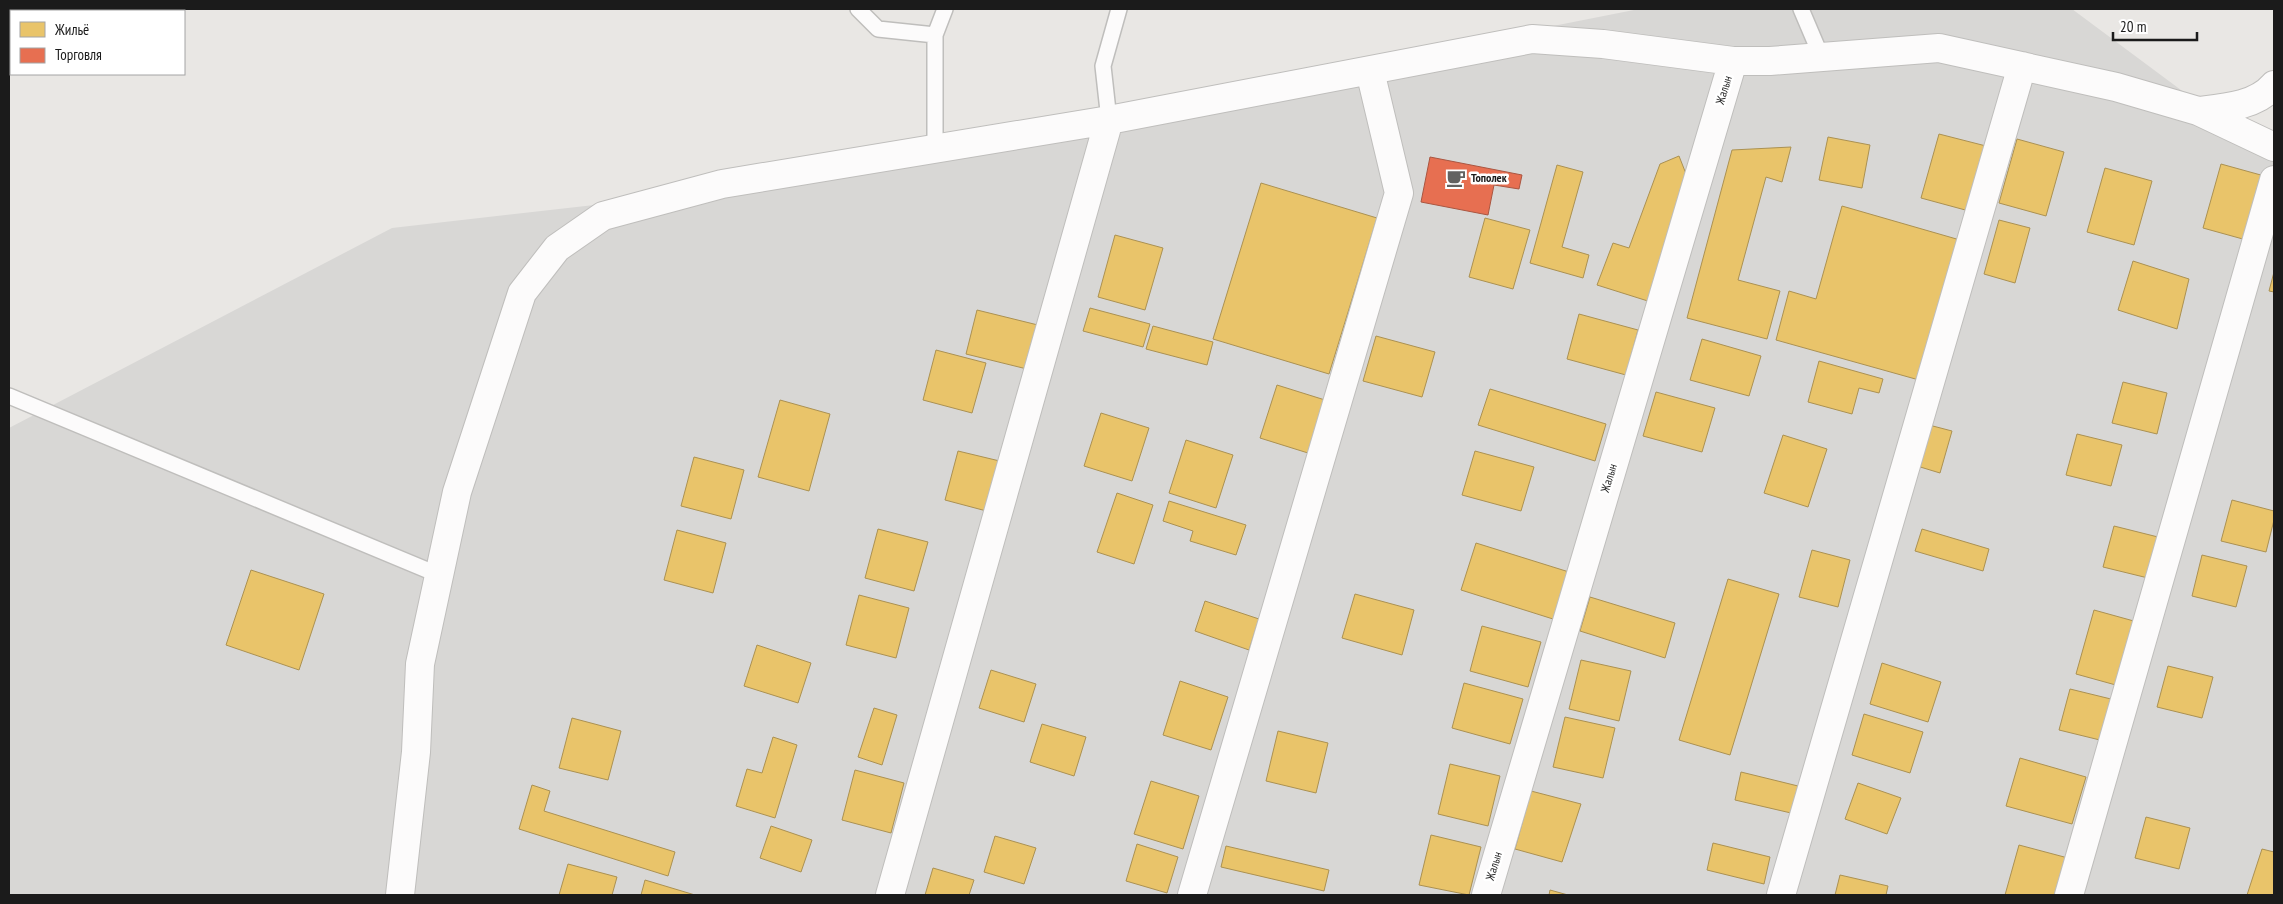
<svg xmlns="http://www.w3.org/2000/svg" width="2283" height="904" viewBox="0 0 2283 904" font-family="'PT Sans Narrow',sans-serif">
	<rect width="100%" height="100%" fill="#e9e7e4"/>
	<path fill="#d8d7d5" d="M1639,9H2072L2224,122L2274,156V895H9V428L392,228L718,191Z"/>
	<path fill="#e9c46a" stroke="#ab9152" d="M1939,134L1986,146L1969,211L1921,198Z
		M1828,137L1870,145L1862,188L1819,180Z
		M2017,139L2064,152L2046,216L1999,203Z
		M1791,147L1782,182L1766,177L1738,280L1780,291L1767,339L1687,318L1732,150Z
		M1679,156L1690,184L1651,302L1597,285L1613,243L1629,248L1660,164Z
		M2221,164L2268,177L2250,241L2203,228Z
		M1557,165L1583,172L1562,247L1589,255L1583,278L1530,263Z
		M2105,168L2152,181L2134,245L2087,232Z
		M1261,183L1377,218L1329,374L1213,339Z
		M1842,206L1960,240L1919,380L1776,340L1789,291L1816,299Z
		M1485,218L1530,230L1513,289L1469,277Z
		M1999,220L2030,228L2015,283L1984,274Z
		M1115,235L1163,248L1145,310L1098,297Z
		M2133,261L2189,279L2177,329L2118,310Z
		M2274,272V292L2269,291Z
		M1090,308L1150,324L1143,347L1083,331Z
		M977,310L1046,327L1035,371L966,354Z
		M1579,314L1638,330L1626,375L1567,359Z
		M1153,326L1213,342L1207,365L1146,349Z
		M1376,336L1435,352L1422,397L1363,381Z
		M1702,339L1761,356L1749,396L1690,380Z
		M936,350L986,363L972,413L923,400Z
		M1819,361L1883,379L1879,393L1859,388L1852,414L1808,402Z
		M2123,382L2167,393L2157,434L2112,423Z
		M1277,385L1325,400L1308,453L1260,438Z
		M1490,389L1606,424L1595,461L1478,425Z
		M1656,392L1715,408L1702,452L1643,436Z
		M780,400L830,414L809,491L758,477Z
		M1101,413L1149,428L1132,481L1084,466Z
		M1929,425L1952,431L1940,473L1917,466Z
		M2077,434L2122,445L2111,486L2066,475Z
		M1783,435L1827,449L1808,507L1764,493Z
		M1186,440L1233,455L1216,508L1169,493Z
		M958,451L1008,463L994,513L945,500Z
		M1475,451L1534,467L1521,511L1462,495Z
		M694,457L744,470L731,519L681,506Z
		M1117,493L1153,505L1134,564L1097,552Z
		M2232,500L2274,511V520L2266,552L2221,541Z
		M1169,501L1246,525L1236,555L1190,541L1193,531L1163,521Z
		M2114,526L2158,537L2148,578L2103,567Z
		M878,529L928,542L914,591L865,578Z
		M1922,529L1989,549L1983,571L1915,551Z
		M677,530L726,543L713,593L664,580Z
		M1476,543L1569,572L1553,619L1461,590Z
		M1812,550L1850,560L1838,607L1799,597Z
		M2202,555L2247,566L2236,607L2192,596Z
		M251,570L324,594L299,670L226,645Z
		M1728,579L1779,594L1730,755L1679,740Z
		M1355,594L1414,610L1402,655L1342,638Z
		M859,595L909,608L896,658L846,645Z
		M1590,597L1675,623L1665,658L1580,631Z
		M1205,601L1259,619L1249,650L1195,631Z
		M2094,610L2141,623L2123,687L2076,674Z
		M1482,626L1541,642L1528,687L1470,671Z
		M757,645L811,663L798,703L744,686Z
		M1581,660L1631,671L1619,721L1569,709Z
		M1882,663L1941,682L1928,722L1870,704Z
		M2168,666L2213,677L2202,718L2157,707Z
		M991,670L1036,684L1024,722L979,708Z
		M1180,681L1228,697L1211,750L1163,735Z
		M1464,683L1523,699L1510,744L1452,728Z
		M2070,689L2115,700L2104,741L2059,730Z
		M874,708L897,715L882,765L858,757Z
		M1864,714L1923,732L1910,773L1852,755Z
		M1565,717L1615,728L1603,778L1553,767Z
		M572,718L621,731L608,780L559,768Z
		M1042,724L1086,737L1074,776L1030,762Z
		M1278,731L1328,743L1316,793L1266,781Z
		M773,737L797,745L775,818L736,806L747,769L762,773Z
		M2020,758L2086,777L2072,824L2006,806Z
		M1450,764L1500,776L1488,826L1438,814Z
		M855,770L904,783L891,833L842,820Z
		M1741,772L1798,786L1791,813L1735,800Z
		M1151,781L1199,796L1183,849L1134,834Z
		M1858,783L1901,798L1887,834L1845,819Z
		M532,785L550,791L544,811L675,852L668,876L519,829Z
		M1531,791L1581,804L1562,862L1515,849Z
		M2146,817L2190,828L2179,869L2135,858Z
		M771,826L812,840L801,872L760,858Z
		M1431,835L1481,847L1469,895L1419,885Z
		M995,836L1036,848L1024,884L984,872Z
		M1713,843L1770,857L1764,884L1707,870Z
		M1137,844L1178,857L1167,893L1126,881Z
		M2019,845L2068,858L2058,895H2005Z
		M1226,846L1329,870L1324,891L1221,867Z
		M2262,849L2274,852V895H2247Z
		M568,864L617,877L612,895H559Z
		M933,868L974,880L969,895H925Z
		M1840,875L1888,886L1886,895H1835Z
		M645,880L695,895H641Z
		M1550,890L1568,895H1549Z"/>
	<path fill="#e76f51" stroke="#aa5641" d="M1430,157L1522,175L1519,189L1494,185L1488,215L1421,202Z"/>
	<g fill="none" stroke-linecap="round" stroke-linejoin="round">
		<g stroke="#bfbebc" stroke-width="18">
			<path id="service" d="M858,9L878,29L935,35
				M1801,9L1821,56
				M1109,120L1103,66L1119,9
				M935,147V35L945,9
				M9,396L439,575"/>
		</g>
		<g stroke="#bfbebc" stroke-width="30">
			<path id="minor" d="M2198,111C2224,108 2256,106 2274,85
				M400,895L416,752L420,664L457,492L522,293L557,248L603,216L722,184L1109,120L1532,39L1603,44L1733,61H1770L1939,48L2116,87L2198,111L2274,147
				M890,895L1109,120
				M1192,895L1399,193L1370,71
				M1486,895L1733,61
				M1781,895L2022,66
				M2069,895L2274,180"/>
		</g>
		<use href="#service" stroke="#fcfbfb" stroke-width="15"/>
		<use href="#minor" stroke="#fcfbfb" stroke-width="28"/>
	</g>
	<defs>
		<g id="cafe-bare" transform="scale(1.5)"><path d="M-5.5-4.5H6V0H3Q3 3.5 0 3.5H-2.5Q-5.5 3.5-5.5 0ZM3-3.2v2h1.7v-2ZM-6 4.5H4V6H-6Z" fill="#636261" stroke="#fff" stroke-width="2.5" paint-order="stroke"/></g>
	</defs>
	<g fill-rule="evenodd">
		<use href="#cafe-bare" x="1456" y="178"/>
	</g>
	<g text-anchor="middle" stroke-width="5" stroke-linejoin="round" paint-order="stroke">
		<g font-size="12" fill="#1b1b1b" stroke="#fff">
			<text transform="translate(1724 90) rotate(-73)" y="4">Жалын</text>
			<text transform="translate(1609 478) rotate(-73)" y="4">Жалын</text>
			<text transform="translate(1494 866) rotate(-73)" y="4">Жалын</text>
		</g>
		<g font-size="12" font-weight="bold" fill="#1b1b1b" stroke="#fff" text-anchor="start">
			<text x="1471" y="182">Тополек</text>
		</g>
	</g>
	<rect width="2283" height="904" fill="none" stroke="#1b1b1b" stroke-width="20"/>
	<rect x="10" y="10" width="175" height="65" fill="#ffffff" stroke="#a4a4a4"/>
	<rect x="20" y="22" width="25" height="15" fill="#e9c46a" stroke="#a4a4a4"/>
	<text x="55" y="35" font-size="15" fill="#1b1b1b">Жильё</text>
	<rect x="20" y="48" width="25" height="15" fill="#e76f51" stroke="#a4a4a4"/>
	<text x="55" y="60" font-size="15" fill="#1b1b1b">Торговля</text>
	<path d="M2113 32v8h84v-8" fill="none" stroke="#1b1b1b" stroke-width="2.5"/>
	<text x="2120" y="32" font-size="15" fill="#1b1b1b" stroke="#ffffff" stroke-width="4" paint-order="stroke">20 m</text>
</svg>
